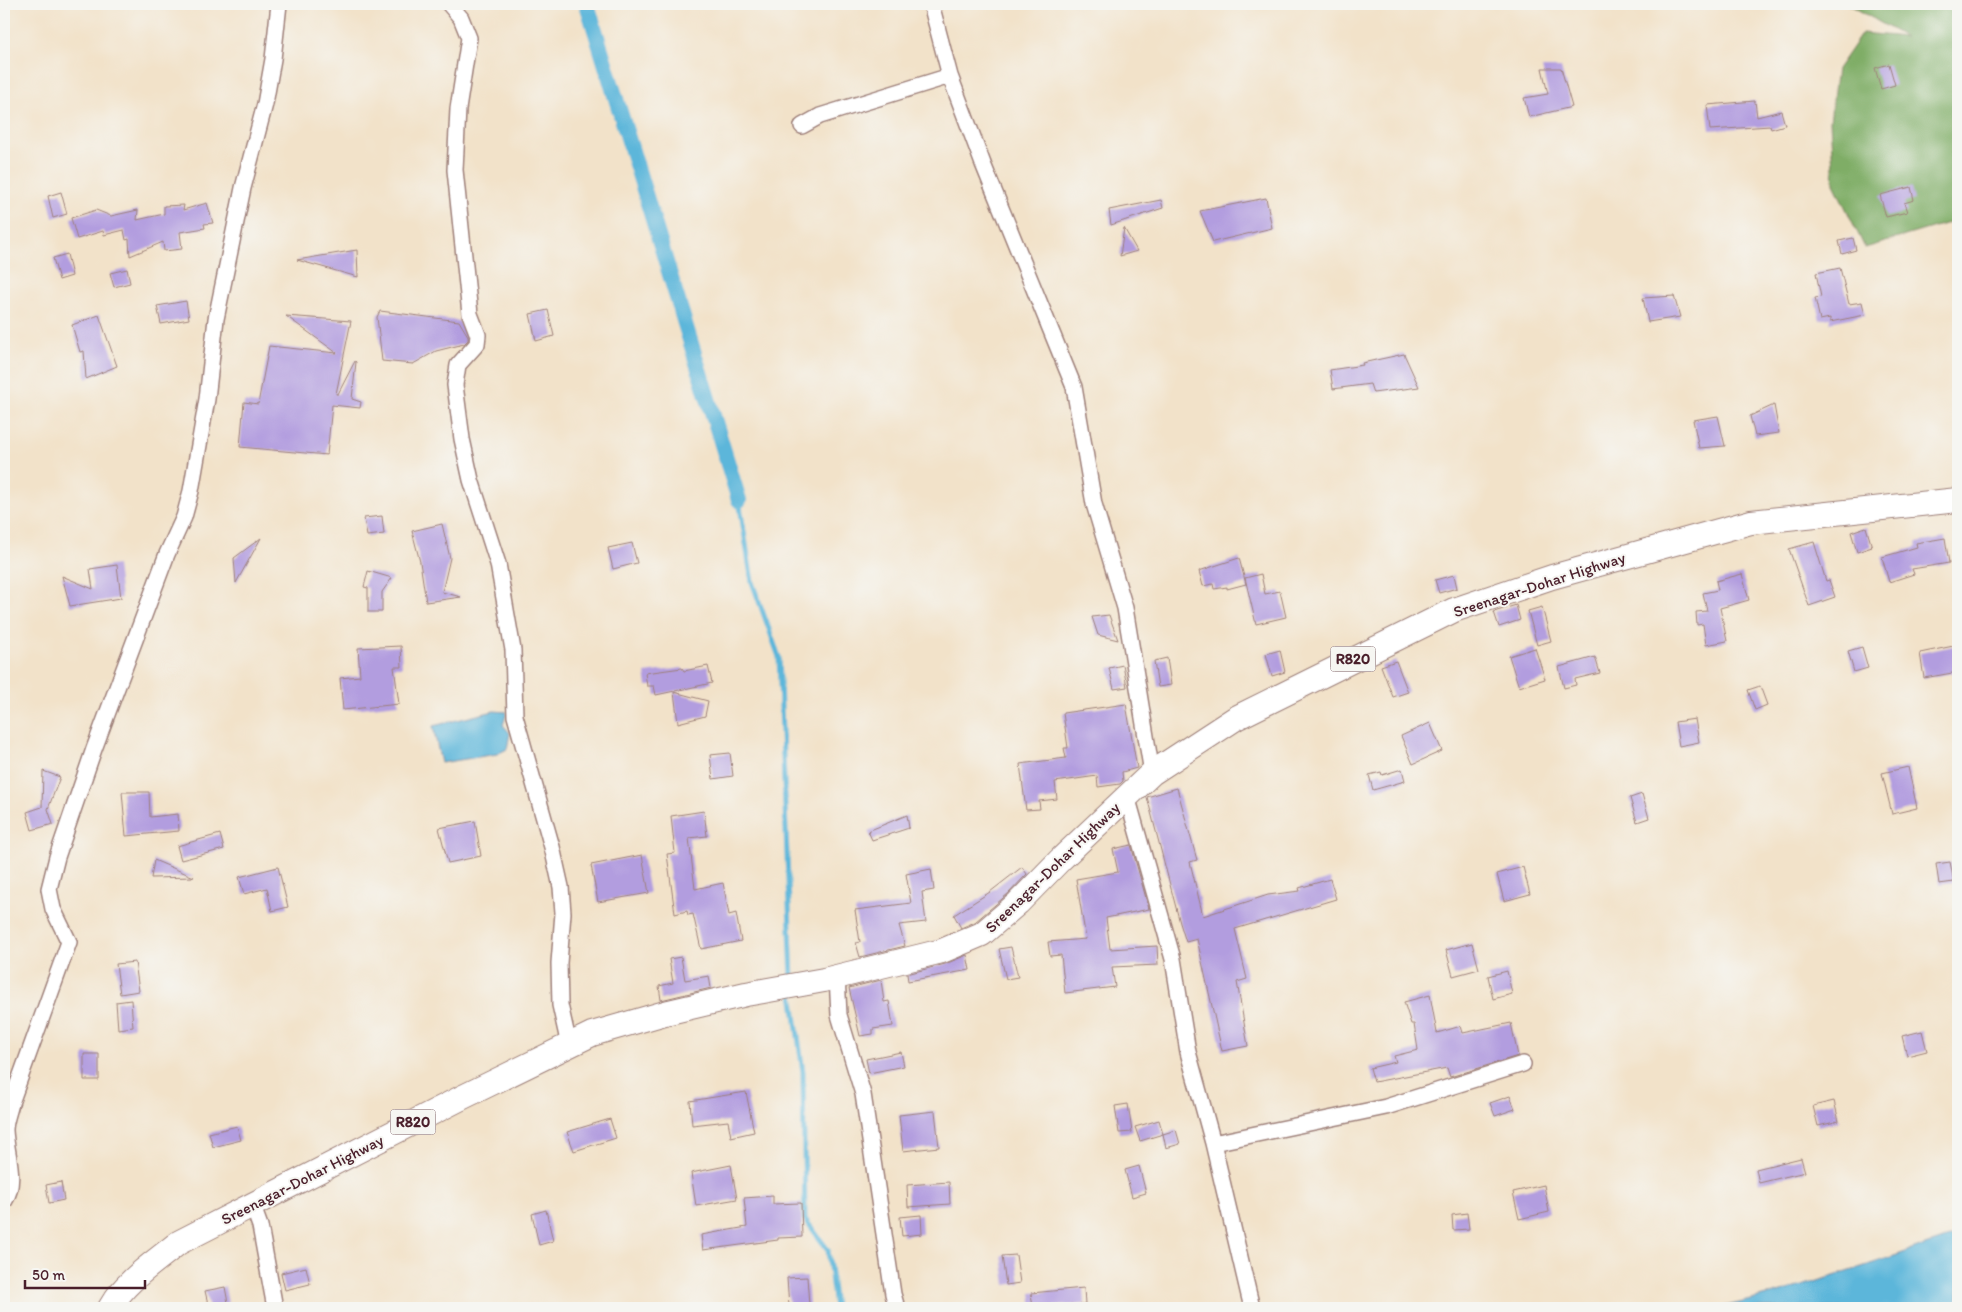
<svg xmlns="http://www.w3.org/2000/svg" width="1962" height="1312" viewBox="0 0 1962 1312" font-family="Itim,sans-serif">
	<rect width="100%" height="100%" fill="#f6f6f2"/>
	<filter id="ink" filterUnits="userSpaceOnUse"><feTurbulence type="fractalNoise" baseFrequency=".02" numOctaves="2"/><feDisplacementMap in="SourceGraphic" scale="10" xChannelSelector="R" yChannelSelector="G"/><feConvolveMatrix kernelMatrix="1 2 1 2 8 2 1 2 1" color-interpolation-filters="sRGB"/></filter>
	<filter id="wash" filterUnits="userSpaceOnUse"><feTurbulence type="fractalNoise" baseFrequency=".0096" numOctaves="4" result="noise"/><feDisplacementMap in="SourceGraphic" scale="20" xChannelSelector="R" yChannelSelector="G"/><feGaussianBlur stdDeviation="1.12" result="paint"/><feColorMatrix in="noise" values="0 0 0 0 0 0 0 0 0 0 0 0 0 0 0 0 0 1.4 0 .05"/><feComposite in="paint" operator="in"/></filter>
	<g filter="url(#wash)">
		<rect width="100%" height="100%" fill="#f2e2c9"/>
		<path fill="#7fad66" stroke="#646648" d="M1848,4H1958V220L1865,248L1834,184L1830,121L1837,69L1862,33L1905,37Z"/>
		<path fill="#5cb6da" stroke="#536a82" d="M494,711L507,712L503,725L510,733L507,749L497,754L441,763L433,726Z
			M1958,1234V1308H1718C1800,1290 1879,1261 1958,1234Z"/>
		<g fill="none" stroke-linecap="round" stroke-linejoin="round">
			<path stroke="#5cb6da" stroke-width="5" d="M739,500L752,582L779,657L792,979
				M792,993L803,1072L805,1219L828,1250L835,1308"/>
			<path stroke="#5cb6da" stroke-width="16" d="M587,4L739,500"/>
		</g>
		<g id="blocks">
			<path fill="#b29ddf" d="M1889,64L1895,85L1881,89L1875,68Z
				M1542,68H1561L1572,107L1529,117L1524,98L1548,94Z
				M1755,101L1757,117L1781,111L1785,125L1771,129L1770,126L1710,130L1707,105Z
				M1911,187L1914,200L1904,203L1907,212L1886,217L1880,195Z
				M61,192L67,214L53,218L48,196Z
				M1266,198L1272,228L1213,242L1200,211Z
				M1161,200L1163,208L1111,225L1109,210Z
				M207,203L213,223L204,224L205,228L180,232L182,249L164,251L163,242L130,256L129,239L126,240L124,230L104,235L103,231L77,239L71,218L96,210L111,216L138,210L137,220L164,214V206L184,205L183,210Z
				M1124,228L1137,251L1120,256Z
				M1853,238L1856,250L1842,254L1839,241Z
				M357,250L358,277L297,260Z
				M67,254L72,276L59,280L53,258Z
				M1840,268L1849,304L1862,302L1865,315L1830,322V318L1820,320L1815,298L1821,297L1816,273Z
				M127,269L130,283L114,287L110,273Z
				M1674,296L1680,317L1648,322L1643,298Z
				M186,301L189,319L161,324L157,306Z
				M548,310L554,336L536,341L530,314Z
				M380,311L459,321L468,336V340L464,344L436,351L413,364L382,361L377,317Z
				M99,315L117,366L86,379L84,351L80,352L72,325Z
				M286,316L351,321L336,394H338L355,361L356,362L352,399L361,402L360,408L332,405L327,455L240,447L244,402L258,404L269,346L337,353Z
				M1404,354L1419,387L1373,393L1370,384L1333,389L1330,370L1363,365L1362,363Z
				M1774,405L1779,433L1755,436L1750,416Z
				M1718,416L1725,446L1699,448L1693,420Z
				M382,516L384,534L367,536L364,518Z
				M442,524L450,558L442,592L461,597L426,602L420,562L412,531Z
				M1866,527L1872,547L1857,552L1851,532Z
				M261,538L236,583L234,558Z
				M1945,538L1949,563L1912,569L1914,574L1889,582L1882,557L1917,547L1916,543Z
				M1814,542L1826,581L1829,580L1835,597L1809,606L1789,549Z
				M632,543L637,563L613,569L608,548Z
				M1239,558L1246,584L1227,589V587L1214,589L1213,584L1203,586L1199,571Z
				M117,565L121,598L70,606L62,576L93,589L90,569Z
				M368,571L392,578L382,592V612H368V588L364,587Z
				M1261,574L1265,594L1280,591L1286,617L1256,624L1245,578Z
				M1742,574L1749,600L1720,608L1727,641L1706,645L1703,624L1697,625L1696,612L1707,611L1703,593L1718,590L1716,581Z
				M1454,575L1457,588L1439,593L1435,580Z
				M1516,605L1520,620L1499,627L1494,612Z
				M1542,607L1551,641L1537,645L1528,611Z
				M1109,615L1118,640L1098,635L1092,617Z
				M1958,645V672L1924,678L1920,653Z
				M401,646L402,667H394L399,704L343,710L340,678L360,676L358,648Z
				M1862,647L1868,668L1854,672L1848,651Z
				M1535,648L1545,679L1519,687L1509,656Z
				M1280,650L1285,672L1272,676L1266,654Z
				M1595,657L1600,673L1575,679L1576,685L1564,688L1559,667Z
				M1167,658L1171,685L1158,687L1154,661Z
				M1396,661L1408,692L1393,697L1381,666Z
				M1123,665L1127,687L1114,689L1109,668Z
				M708,666L712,683L656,695L654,686H647L645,673L682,668L684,671Z
				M1760,686L1767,705L1755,710L1748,690Z
				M674,692L708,701L705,716L678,723Z
				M1126,704L1137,768L1122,772L1123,781L1120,784L1098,787L1097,776L1055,782L1057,799L1039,801L1040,809L1026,810L1020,764L1066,758L1064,748H1068L1063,713Z
				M1695,719L1699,742L1679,746L1675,722Z
				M1430,723L1442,751L1413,764L1401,736Z
				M730,753L733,776L713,779L710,755Z
				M1908,767L1917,808L1892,814L1882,773Z
				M1402,769L1405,781L1373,790L1369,775L1381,772L1382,775Z
				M43,771L60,777L48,809L53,824L32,830L27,812L42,807Z
				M1177,788L1197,860L1190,862L1203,916L1268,895L1300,891L1299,888L1330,879L1336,899L1235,929L1247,979L1237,982L1248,1046L1222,1051L1197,939L1186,942L1180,923L1147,797Z
				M122,792H149L150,817L178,814L179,831L126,836Z
				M1642,794L1649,818L1637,822L1630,798Z
				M704,811L707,836L689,838L695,889L723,883L729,915L736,913L741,941L701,949L693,914L688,915L687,911L675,914L667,854L675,853L671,816Z
				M907,815L909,828L872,840L868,831Z
				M475,821L481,856L448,863L439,828Z
				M220,834L224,849L181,860L177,846Z
				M1131,845L1149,909L1106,918L1110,949L1157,946L1158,965L1112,967L1115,987L1065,993L1061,955L1050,956L1048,942L1086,939L1076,879L1118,872L1113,849Z
				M642,855L649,893L598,902L591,865Z
				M154,860L194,877L151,878Z
				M1950,862L1954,882L1939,884L1936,864Z
				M278,867L288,907L272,911L267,888L244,894L239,877Z
				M1022,867L1027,874L1009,893L975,922L961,928L954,915L990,892Z
				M1523,867L1530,894L1504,901L1497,874Z
				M931,869L934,890L922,892L926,922L899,925L905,946L860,957L856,943L860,942L855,910L911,903L906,874Z
				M1472,943L1479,969L1453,976L1446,950Z
				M1011,947L1018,977L1006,979L999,949Z
				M967,955L970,970L908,981L907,974L945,964Z
				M681,957L685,980L709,976L711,988L661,1000L659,986L673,983L669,959Z
				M135,962L139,991L120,994L116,964Z
				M1507,971L1512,994L1493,999L1488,976Z
				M881,980L884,1002L889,1001L893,1026L873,1029V1034L860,1036L849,988Z
				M1430,995L1437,1033L1461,1026L1463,1033L1511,1023L1518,1056L1450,1077L1447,1068L1374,1082L1370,1068L1396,1062L1394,1056L1418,1050L1414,1024H1411L1404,1002Z
				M131,1000L133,1027L118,1029L116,1002Z
				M1922,1031L1927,1051L1907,1056L1902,1036Z
				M901,1052L904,1066L869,1073L866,1059Z
				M84,1054H99V1080H84Z
				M746,1092L754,1132L731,1137L728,1121L692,1125L690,1101Z
				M1510,1096L1515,1109L1495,1116L1490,1103Z
				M1834,1101L1839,1121L1818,1126L1813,1106Z
				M1128,1104L1132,1132L1119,1133L1115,1106Z
				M935,1111L939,1147L903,1151L899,1115Z
				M610,1119L616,1138L574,1151L567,1132Z
				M1159,1120L1163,1134L1140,1141L1135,1127Z
				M237,1126L241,1140L213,1147L209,1133Z
				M1176,1130L1180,1144L1166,1148L1163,1134Z
				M1801,1158L1805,1172L1759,1183L1756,1169Z
				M731,1165L737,1199L696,1206L691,1173Z
				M1139,1166L1146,1193L1132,1197L1125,1170Z
				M61,1182L64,1200L49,1203L46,1185Z
				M949,1182L950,1204L908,1207L907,1185Z
				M1544,1185L1549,1212L1519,1219L1513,1192Z
				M773,1196V1204L801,1203L802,1237L778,1238V1240L703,1250L701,1235L747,1227L744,1198Z
				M546,1210L553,1241L539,1245L532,1214Z
				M1467,1213L1469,1229L1453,1230L1452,1215Z
				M921,1215L922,1234L902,1236L900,1217Z
				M1016,1255L1020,1283L1006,1285L1002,1256Z
				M306,1267L310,1284L285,1290L281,1273Z
				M807,1277L809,1305L789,1307L787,1278Z
				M225,1287L229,1308H209L205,1291Z
				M1084,1288L1085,1304L1033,1308L1031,1293Z"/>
		</g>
	</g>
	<g filter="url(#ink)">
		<use href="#blocks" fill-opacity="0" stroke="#9e807a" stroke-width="1"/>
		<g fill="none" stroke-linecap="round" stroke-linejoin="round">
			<g stroke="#9e807a" stroke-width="18">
				<path id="minor" d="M449,4L461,18L469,38L458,109L455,170L470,314L478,335L477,344L458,365L455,385L462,439L471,480L498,564L513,650L515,716L552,847L561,887L563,913L559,963L560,1005L569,1045
					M931,4L950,76L983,164L1074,387L1094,504L1125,608L1152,773
					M802,126L820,116L950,76
					M1127,796L1173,959L1188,1052L1213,1143L1252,1308
					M837,976L839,1015L863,1094L893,1294L897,1308
					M1213,1143L1386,1107L1523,1064
					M4,1202C18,1181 6,1154 5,1130C5,1121 9,1112 11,1103L69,942L53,909L49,889L57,857L94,749L167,554L184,517L191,491L207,399L216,319L243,188L265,104L273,59L279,4
					M252,1204L260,1226L275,1308"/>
			</g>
			<g stroke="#9e807a" stroke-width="26">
				<path id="primary" d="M110,1308C125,1281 154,1263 178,1243L463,1097L592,1034L665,1013L746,994L824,980L942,951L982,934L1018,903L1061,859L1152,773L1236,718L1454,610L1552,577L1751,522L1958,500"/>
			</g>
			<use href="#minor" stroke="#fff" stroke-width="15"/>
			<use href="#primary" stroke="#fff" stroke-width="24"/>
		</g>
	</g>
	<g text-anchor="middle" stroke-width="4" stroke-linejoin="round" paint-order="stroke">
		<g fill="#f6f6f2" stroke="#7e6067" stroke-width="1">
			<rect x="1330.5" y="646.5" width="45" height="25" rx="4"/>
			<rect x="390.5" y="1109.5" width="45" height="25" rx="4"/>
		</g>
		<g font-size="15" font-weight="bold" fill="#4a1f2b">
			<text x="1353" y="664">R820</text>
			<text x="413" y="1127">R820</text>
		</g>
		<g font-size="16" fill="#4a1f2b" stroke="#f6f6f2">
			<text transform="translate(1539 584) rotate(-18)" y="6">Sreenagar-Dohar Highway</text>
			<text transform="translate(1052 867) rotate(-44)" y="6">Sreenagar-Dohar Highway</text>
			<text transform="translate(302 1179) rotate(-27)" y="6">Sreenagar-Dohar Highway</text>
		</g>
	</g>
	<rect width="1962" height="1312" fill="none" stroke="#f6f6f2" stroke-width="20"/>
	<path d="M25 1280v8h120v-8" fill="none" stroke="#4a1f2b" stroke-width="2.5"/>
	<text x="32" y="1280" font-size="15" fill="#4a1f2b" stroke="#f6f6f2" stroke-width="4" paint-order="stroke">50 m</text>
</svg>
